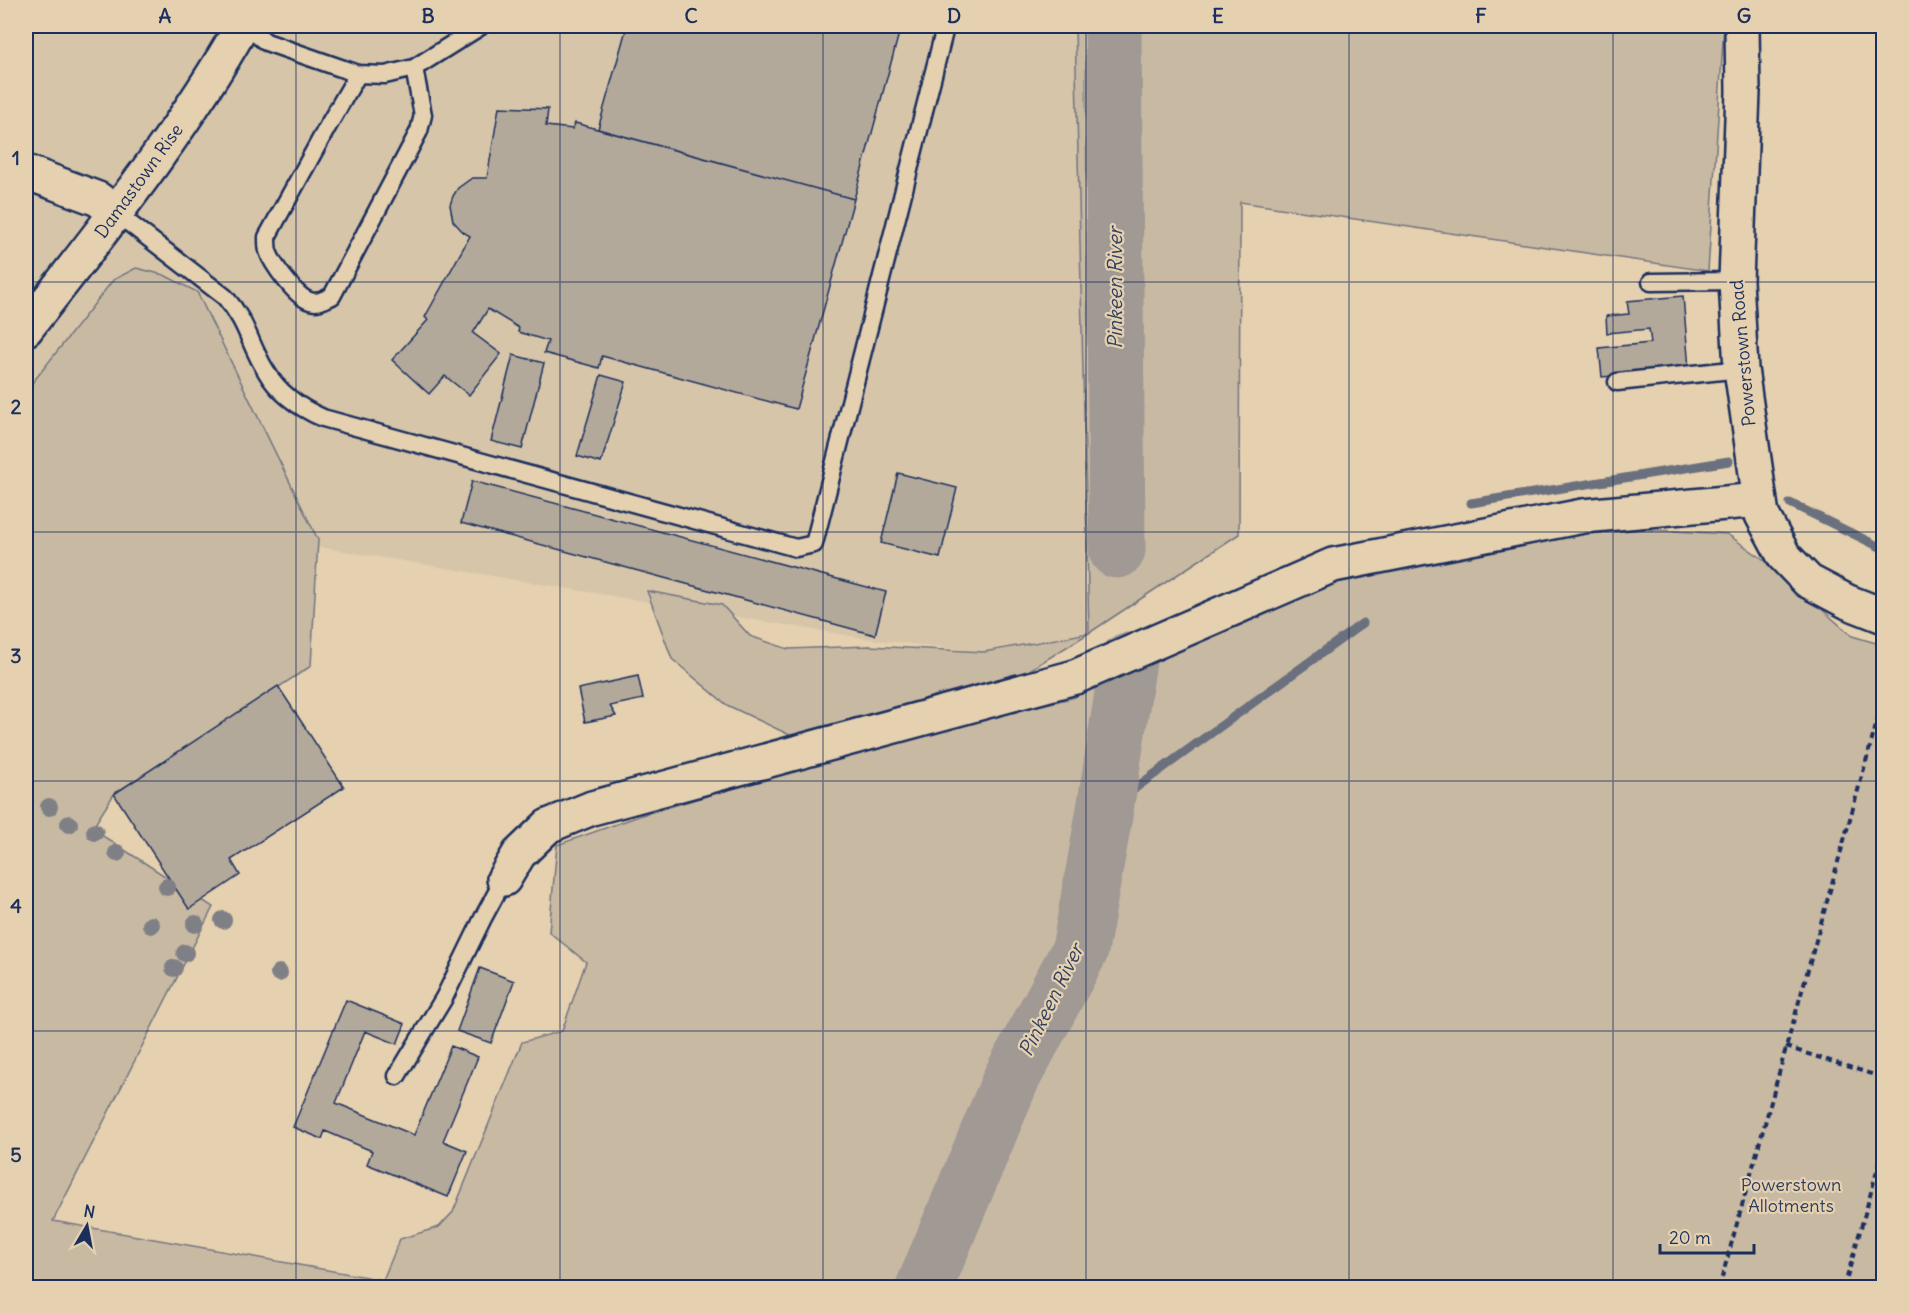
<svg xmlns="http://www.w3.org/2000/svg" width="1909" height="1313" viewBox="0 0 1909 1313" font-family="Delius,sans-serif">
	<rect width="100%" height="100%" fill="#e5d1af"/>
	<filter id="ink" filterUnits="userSpaceOnUse"><feTurbulence type="fractalNoise" baseFrequency=".0167" numOctaves="2"/><feDisplacementMap in="SourceGraphic" scale="12" xChannelSelector="R" yChannelSelector="G"/><feConvolveMatrix kernelMatrix="1 2 1 2 8 2 1 2 1" color-interpolation-filters="sRGB"/></filter>
	<g filter="url(#ink)">
		<path fill="#d6c5a9" d="M26,26H1075L1089,633L984,652L875,640L307,545L26,478Z"/>
		<path fill="#c8b9a3" stroke="#727480" stroke-width="1.5" d="M1075,26H1724L1708,271L1240,202L1239,534L1089,633L980,701L804,742L727,705L672,659L647,591L722,605L750,636L788,649L869,646L984,652L1089,633Z
			M136,268L164,275L197,292L318,540L311,666L114,794L92,829L213,907L53,1221L383,1280L400,1239L439,1227L453,1212L522,1042L562,1031L586,962L549,932L557,845L642,815L886,743L1075,697L1128,661L1340,573L1532,533L1638,529L1727,534L1773,566L1852,636L1883,645V1287H26V391L113,280Z"/>
		<g fill="none" stroke-linecap="round" stroke-linejoin="round">
			<path stroke="#6b6f7e" stroke-width="9" d="M1471,503L1729,461
				M1790,503L1884,549
				M1105,810L1363,623"/>
			<path stroke="#a09994" stroke-width="57" d="M1113,26L1117,550
				M924,1288L1011,1079L1080,950L1105,810L1128,661"/>
		</g>
		<path fill="#b3a99b" stroke="#1b2f5e" stroke-width="1.5" d="M627,26H901L854,199L598,129Z
			M499,107L548,109L546,126L573,129L575,123L854,199L796,409L602,356L599,368L544,353L548,341L518,332L519,328L488,309L473,333L501,354L469,395L445,376L429,394L392,360L428,320L425,317L470,236L463,232L453,221L450,205L453,196L458,188L472,178H487Z
			M1683,296L1689,369L1602,377L1599,348L1651,343L1649,329L1607,333L1606,316L1629,314L1627,301Z
			M513,355L544,363L522,449L491,441Z
			M601,375L626,382L601,463L577,456Z
			M898,473L957,488L940,558L881,543Z
			M472,481L886,592L875,635L461,523Z
			M638,676L643,699L610,706L616,716L585,722L578,689Z
			M278,686L344,787L231,860L240,875L189,909L114,794Z
			M480,968L514,981L491,1043L457,1031Z
			M346,1000L405,1024L397,1044L365,1031L336,1103L414,1135L451,1046L478,1057L443,1141L467,1151L448,1197L367,1164L372,1151L325,1131L322,1139L293,1127Z"/>
		<g fill="none" stroke-linecap="round" stroke-linejoin="round">
			<g stroke="#1b2f5e" stroke-width="21">
				<path id="lane" d="M246,26L266,42L358,74L385,75L414,68L481,26
					M358,74L329,124L267,237C267,242 267,247 268,251C272,264 297,298 310,301C318,304 325,299 332,296L419,131L423,115L414,68
					M116,213L225,297C248,323 249,344 266,371C279,394 300,408 323,418L796,548L814,544L945,28L943,26
					M1651,282L1736,281
					M1617,382L1741,369
					M397,1076L444,998L483,918L504,879"/>
			</g>
			<g stroke="#1b2f5e" stroke-width="38">
				<path id="street" d="M1742,26L1743,92L1736,281L1741,369L1762,515L1784,556L1808,581L1848,602L1884,616
					M26,172L98,199L116,213
					M26,329C102,231 181,134 242,26
					M504,879L519,854L548,826L592,808L1075,677L1333,565L1583,516L1759,500"/>
			</g>
			<path stroke="#1b2f5e" stroke-width="4" stroke-dasharray="6 4.5" stroke-linecap="butt" d="M1786,1047L1884,1078
				M1719,1288L1884,697
				M1844,1288L1884,1146"/>
			<use href="#lane" stroke="#e5d1af" stroke-width="16"/>
			<use href="#street" stroke="#e5d1af" stroke-width="33"/>
		</g>
		<g fill="#7f8086">
			<circle cx="49" cy="807" r="9"/>
			<circle cx="69" cy="824" r="9"/>
			<circle cx="95" cy="832" r="9"/>
			<circle cx="117" cy="853" r="9"/>
			<circle cx="167" cy="887" r="9"/>
			<circle cx="223" cy="920" r="9"/>
			<circle cx="195" cy="924" r="9"/>
			<circle cx="151" cy="925" r="9"/>
			<circle cx="185" cy="953" r="9"/>
			<circle cx="174" cy="968" r="9"/>
			<circle cx="279" cy="973" r="9"/>
		</g>
	</g>
	<path fill="none" stroke="#1b2f5e" stroke-width="1.5" stroke-opacity="0.55" d="M296,26V1288M560,26V1288M823,26V1288M1086,26V1288M1349,26V1288M1613,26V1288M26,282H1884M26,532H1884M26,781H1884M26,1031H1884"/>
	<g text-anchor="middle" stroke-width="4.5" stroke-linejoin="round" paint-order="stroke">
		<g font-size="18" fill="#1b2f5e" stroke="#e5d1af">
			<text transform="translate(139 181) rotate(-54)" y="6">Damastown Rise</text>
			<text transform="translate(1743 353) rotate(-95)" y="6">Powerstown Road</text>
		</g>
		<g font-size="18" fill="#2c3d65" stroke="#e5d1af">
			<text x="1791" y="1191">Powerstown<tspan x="1791" dy="21">Allotments</tspan></text>
		</g>
		<g font-size="20" font-style="italic" fill="#2f3f66" stroke="#e5d1af">
			<text transform="translate(1115 288) rotate(-90)" y="7">Pinkeen River</text>
			<text transform="translate(1051 1000) rotate(-64)" y="7">Pinkeen River</text>
		</g>
	</g>
	<rect width="1909" height="1313" fill="none" stroke="#e5d1af" stroke-width="66"/>
	<g transform="translate(87 1226) rotate(10)" stroke="#e5d1af" stroke-width="4.5" paint-order="stroke">
	<path d="M0-4.5L10 22L0 15L-10 22Z" fill="#1b2f5e"/>
	<text y="-9" font-size="16" font-weight="bold" text-anchor="middle" fill="#1b2f5e">N</text>
	</g>
	<path d="M1660 1244v9h94v-9" fill="none" stroke="#1b2f5e" stroke-width="3"/>
	<text x="1669" y="1244" font-size="18" fill="#1b2f5e" stroke="#e5d1af" stroke-width="4.5" paint-order="stroke">20 m</text>
	<rect x="33" y="33" width="1843" height="1247" fill="none" stroke="#1b2f5e" stroke-width="2"/>
	<g font-size="20" text-anchor="middle" font-weight="bold" fill="#1b2f5e">
		<text x="165" y="23">A</text>
		<text x="428" y="23">B</text>
		<text x="691" y="23">C</text>
		<text x="954" y="23">D</text>
		<text x="1218" y="23">E</text>
		<text x="1481" y="23">F</text>
		<text x="1744" y="23">G</text>
		<text x="16" y="165">1</text>
		<text x="16" y="414">2</text>
		<text x="16" y="663">3</text>
		<text x="16" y="913">4</text>
		<text x="16" y="1162">5</text>
	</g>
</svg>
